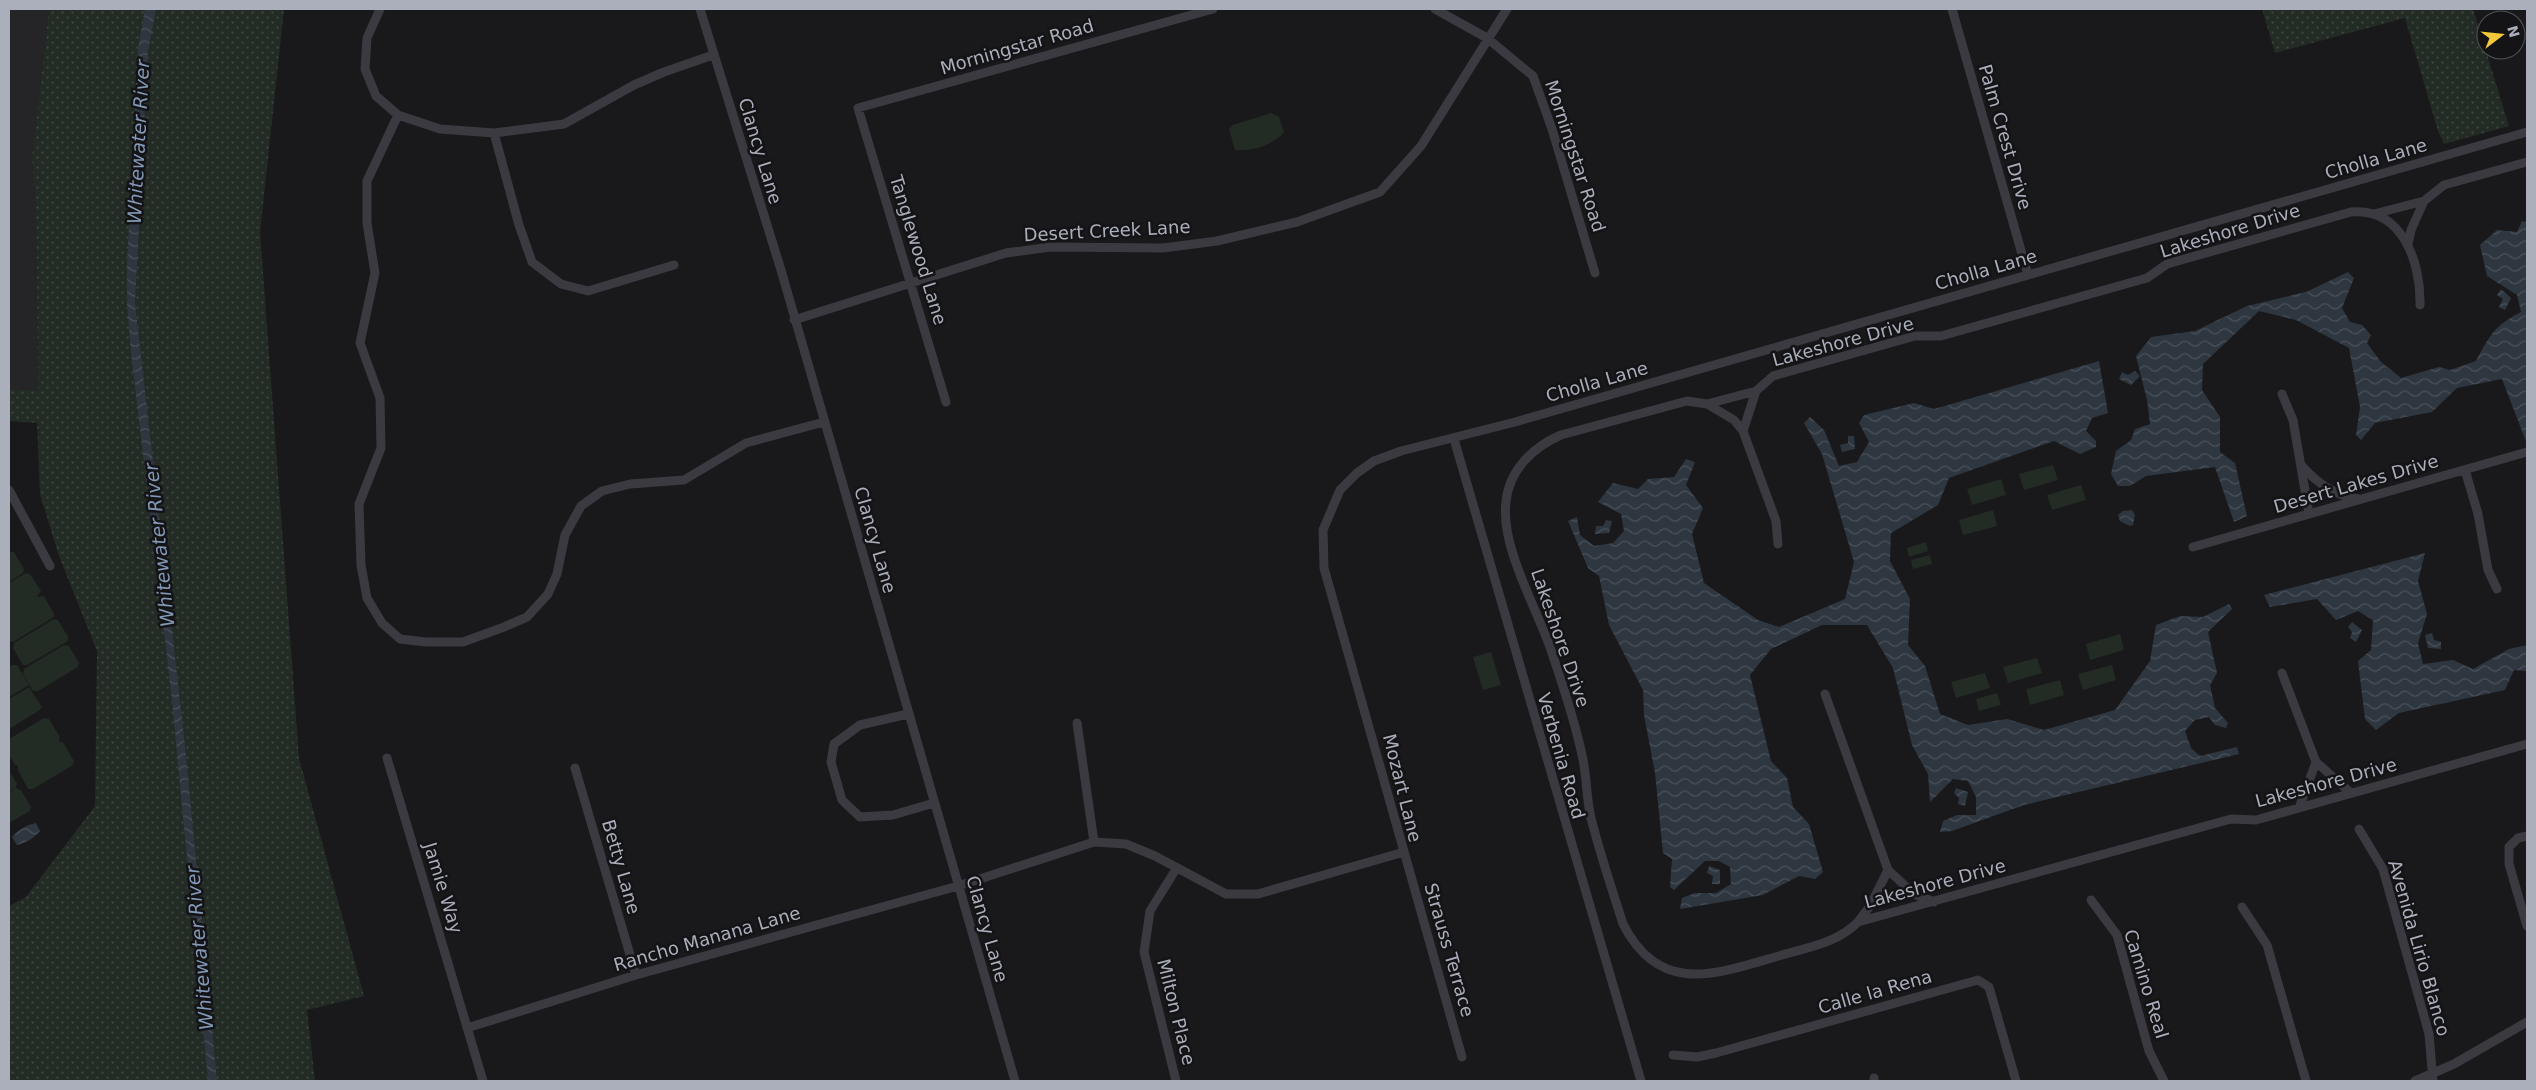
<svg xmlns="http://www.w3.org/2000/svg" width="2536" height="1090" viewBox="0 0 2536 1090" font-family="'DejaVu Sans',sans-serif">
	<defs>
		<pattern id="grass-dots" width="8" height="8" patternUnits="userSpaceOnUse" patternTransform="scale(1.25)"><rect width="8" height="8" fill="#232b25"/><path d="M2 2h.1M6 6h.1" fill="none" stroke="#404743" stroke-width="1.8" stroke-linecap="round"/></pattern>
		<pattern id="water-waves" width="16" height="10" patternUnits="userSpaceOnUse" patternTransform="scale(1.25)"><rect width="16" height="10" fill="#2e3640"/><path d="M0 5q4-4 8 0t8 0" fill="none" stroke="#4a515a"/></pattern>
	</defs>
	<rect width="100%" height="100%" fill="#19191b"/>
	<path fill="#252528" d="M9,9H49L32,157L36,214L38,390L9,389Z"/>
	<path fill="url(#grass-dots)" d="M49,9H284L260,232L299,758L364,996L307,1010L315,1081H9V906L26,897L95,806L97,651L59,556L40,494L37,423L9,421V389L38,390L36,214L32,157Z
		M2262,9H2473L2509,126L2444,144L2438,131L2405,18L2275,53Z"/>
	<path fill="#232b25" d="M1271,113L1279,117L1284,132C1274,145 1251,152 1235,150L1229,129L1233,125Z
		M2053,465L2058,480L2024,490L2019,474Z
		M2001,479L2006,495L1972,505L1967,489Z
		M2081,485L2086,500L2052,510L2047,495Z
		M1993,510L1997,526L1963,535L1959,520Z
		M1926,542L1928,551L1909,557L1907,548Z
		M9,552H14L24,569L23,573L9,582Z
		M1930,555L1932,564L1913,569L1911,560Z
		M26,573L30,574L41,591L37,597L44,596L54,614V617L13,642L9,641V583Z
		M54,619L58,620L68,637V641L27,665H23L13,648L14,643Z
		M2120,634L2124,650L2090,660L2086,644Z
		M64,645L69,646L79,663L78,667L38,691H33L23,674L24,669Z
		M1491,652L1501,685L1483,690L1473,657Z
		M2037,658L2042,673L2008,683L2003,667Z
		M13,665H17L29,685L9,697V667Z
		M2112,665L2116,680L2083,690L2078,674Z
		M1985,673L1990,688L1956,698L1951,682Z
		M2060,680L2064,695L2030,705L2026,689Z
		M29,687L42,707L40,710L9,729V699Z
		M1997,693L2001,705L1979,711L1976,699Z
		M44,718L49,719L60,737L59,742H63L74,761L73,765L33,789H28L18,770V765H15L9,755V739Z
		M9,771L17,783L16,788L9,792Z
		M16,788L21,790L31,807L30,811L9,823V793Z"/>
	<path fill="url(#water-waves)" d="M145,9H156L148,51L135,303L186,755L217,1081H208L172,700L131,352L127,304V264L138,49Z
		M2522,221L2527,222V444L2502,379L2457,388L2432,412L2375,423L2361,440L2356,435L2360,407L2349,348L2296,320L2259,311L2203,364L2202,390L2220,417V452L2235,463L2247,516L2234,522L2215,467L2146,476L2130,486H2118L2111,474L2116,451L2131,440L2135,429L2150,424L2147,400L2136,356L2151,337L2195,331L2247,306L2306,292L2348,272L2354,278L2342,308L2350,322L2362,325L2371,335L2367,343L2381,362L2401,378L2439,367L2450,370L2476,361C2490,335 2494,326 2521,312L2517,295L2487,276L2480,245L2497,230L2517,232Z
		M2501,289L2511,298L2505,310L2499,307L2503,299L2497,295Z
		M2099,361L2108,413L2092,418L2086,431L2096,441V447L2080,454L2054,441L1949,478L1938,505L1891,533L1890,561L1910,599L1908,645L1925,666L1940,714L1968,725L2007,719L2044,730L2115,710L2150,661L2156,625L2180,616L2203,617L2229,604L2232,609L2208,632L2217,673L2210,685L2215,708L2228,723L2226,728L2215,725L2209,717L2195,720L2185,731L2191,748L2200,756L2237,747L2239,754L2024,805L1952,831L1940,832L1943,821L1957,815H1976V797L1968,781L1953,779L1930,802L1928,774L1912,745L1893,668L1867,625H1822L1771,649L1750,675L1771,761L1787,778L1793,807L1809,824L1823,872L1815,879L1799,876L1763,895L1680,909L1682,898L1695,893H1716L1731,884L1730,867L1719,861H1705L1674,890L1670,887L1672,859L1663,853L1655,773L1644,715L1643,690L1609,625L1599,576L1588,568L1568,521L1577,517L1580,535L1594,546L1613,543L1624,531L1621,514L1598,502L1613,483L1638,489L1648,479L1674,477L1686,459L1695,462L1686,485L1703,508L1692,534L1704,583L1758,620L1779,627L1845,599L1854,562L1822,454L1804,423L1810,417L1824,430L1839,466L1857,462L1869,442L1859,423L1864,415L1914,403L1934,409Z
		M2135,371L2140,376L2131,385L2119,379L2122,372L2128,375Z
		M1848,436H1854L1855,449L1842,452L1840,445L1848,443Z
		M2132,510L2135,515L2133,525L2130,526L2120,521L2118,515L2123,511Z
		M1606,520L1612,521L1609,533L1595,534L1596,526H1603Z
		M2425,553L2418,581L2427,614L2418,643L2423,664L2453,660L2473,669L2509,649L2527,645V671L2514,670L2505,690L2399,713L2376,730L2365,719L2358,661L2371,650L2373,620L2358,611L2336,620L2317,599L2270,607L2264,595Z
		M2352,622L2362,630L2356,642L2350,638L2352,632L2348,627Z
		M2432,633L2434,640L2441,642V649L2428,648L2425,635Z
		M1956,788L1968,792L1965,806L1958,804L1959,798L1954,793Z
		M36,823L40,831C34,838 26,843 17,845L12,837C18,830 26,825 36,823Z
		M1709,866L1720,870V884H1712L1713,876L1707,873Z"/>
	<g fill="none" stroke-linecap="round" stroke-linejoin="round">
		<path stroke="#3a3a40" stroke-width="9" d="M380,9L367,38L365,69L376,96L398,115L440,129L494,133L564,124L634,85L664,72L713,55
			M700,9L781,270L1015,1081
			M1435,9L1487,38L1533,76L1552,129L1595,273
			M1952,9L2028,275
			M398,115L367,181V223L375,273L360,343L380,398L381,448L359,504L361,565L367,598L382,623L400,639L426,642H463L504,627L527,617L548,594L557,574L565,535L581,506L602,491L630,484L684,480L746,443L824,422
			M494,133L519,225L532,262L561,284L588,291L674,265
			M2374,214L2424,201L2444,185L2527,162
			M2408,244L2411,230L2424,201
			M2420,305C2421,262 2402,207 2351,212L2167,264L2147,278L1941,336H1915L1773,376L1756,391L1707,404L1687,401L1561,435C1533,447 1509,470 1506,502C1500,547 1538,610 1552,653C1563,686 1575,721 1582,755C1587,775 1586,798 1591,818C1600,854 1612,889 1623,924C1661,998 1718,973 1782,955C1809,947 1837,943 1858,922L2231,819L2256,820L2527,744
			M794,320L1006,253L1051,247L1163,248L1217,241L1297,222L1380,192L1421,146L1507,9
			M2282,394L2293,420L2309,514
			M946,402L858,108L1213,9
			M1707,404L1734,420L1743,431L1776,521L1778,544
			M1743,431L1756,391
			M1454,439L1641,1081
			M2301,465C2318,484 2334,495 2359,499
			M2465,470L2478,514L2488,570L2497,589
			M9,490L50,566
			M2193,547L2527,452
			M2282,673L2316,762L2351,793
			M1825,694L1888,870L1914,894L1934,902
			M908,714L860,725L834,744L831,762L842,800L860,817L893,815L934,803
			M1077,723L1094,842
			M387,758L483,1081
			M575,768L636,975
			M2299,808L2316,762
			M2359,829L2383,869L2429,1034L2433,1081
			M2527,836L2518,838L2509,847V864L2527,926
			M1176,869L1150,911L1144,952L1176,1081
			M2091,900L2117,935L2149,1051L2164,1081
			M2242,907L2267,945L2306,1081
			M1858,922L1870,906L1888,870
			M467,1028L636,975L958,886L1094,842L1126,844L1155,856L1226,894H1258L1404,852
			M1673,1055L1697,1057L1716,1053L1978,980L1989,987L2016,1081
			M1462,1057L1324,568L1323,530L1340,490L1357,473L1374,461L1401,451L1515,422L2527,132
			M1874,1081V1078
			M2415,1081L2454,1064L2527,1022"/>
	</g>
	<g text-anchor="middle" stroke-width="5" stroke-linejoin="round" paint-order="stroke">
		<g font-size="18" fill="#abaebb" stroke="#141416">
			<text transform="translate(1017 47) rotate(-16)" y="6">Morningstar Road</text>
			<text transform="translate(2005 137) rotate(74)" y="6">Palm Crest Drive</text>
			<text transform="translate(760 151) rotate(73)" y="6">Clancy Lane</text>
			<text transform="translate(1575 156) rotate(72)" y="6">Morningstar Road</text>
			<text transform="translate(2376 159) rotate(-16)" y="6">Cholla Lane</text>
			<text transform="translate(1107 231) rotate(-3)" y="6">Desert Creek Lane</text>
			<text transform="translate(2230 231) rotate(-17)" y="6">Lakeshore Drive</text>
			<text transform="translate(918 250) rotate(73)" y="6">Tanglewood Lane</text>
			<text transform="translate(1986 270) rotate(-16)" y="6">Cholla Lane</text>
			<text transform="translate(1843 342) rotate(-15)" y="6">Lakeshore Drive</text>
			<text transform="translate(1597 382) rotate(-16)" y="6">Cholla Lane</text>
			<text transform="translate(2356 484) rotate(-16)" y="6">Desert Lakes Drive</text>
			<text transform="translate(875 540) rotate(74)" y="6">Clancy Lane</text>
			<text transform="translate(1560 638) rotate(71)" y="6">Lakeshore Drive</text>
			<text transform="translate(1561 756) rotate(74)" y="6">Verbenia Road</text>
			<text transform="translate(2326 783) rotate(-15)" y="6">Lakeshore Drive</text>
			<text transform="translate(1402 788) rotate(76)" y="6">Mozart Lane</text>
			<text transform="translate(621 867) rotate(74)" y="6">Betty Lane</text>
			<text transform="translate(1935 884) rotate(-15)" y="6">Lakeshore Drive</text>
			<text transform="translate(443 888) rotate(73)" y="6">Jamie Way</text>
			<text transform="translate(987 929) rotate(74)" y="6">Clancy Lane</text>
			<text transform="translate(707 939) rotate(-16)" y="6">Rancho Manana Lane</text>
			<text transform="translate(2419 948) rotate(74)" y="6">Avenida Lirio Blanco</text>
			<text transform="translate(1449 950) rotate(74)" y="6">Strauss Terrace</text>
			<text transform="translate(2146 984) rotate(73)" y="6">Camino Real</text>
			<text transform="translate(1875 992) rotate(-16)" y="6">Calle la Rena</text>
			<text transform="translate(1176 1012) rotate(76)" y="6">Milton Place</text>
		</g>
		<g font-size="19" font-style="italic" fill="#8298b6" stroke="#141416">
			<text transform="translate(138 142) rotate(-87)" y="7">Whitewater River</text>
			<text transform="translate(159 545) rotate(-96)" y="7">Whitewater River</text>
			<text transform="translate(199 948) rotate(-95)" y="7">Whitewater River</text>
		</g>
	</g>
	<rect width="2536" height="1090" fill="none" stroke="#abaebb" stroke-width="20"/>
	<g transform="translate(2501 35) rotate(74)"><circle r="24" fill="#141416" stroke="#505258"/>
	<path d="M0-4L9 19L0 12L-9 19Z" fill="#f4c838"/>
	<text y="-8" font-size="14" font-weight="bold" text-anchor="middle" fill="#abaebb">N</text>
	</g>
</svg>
